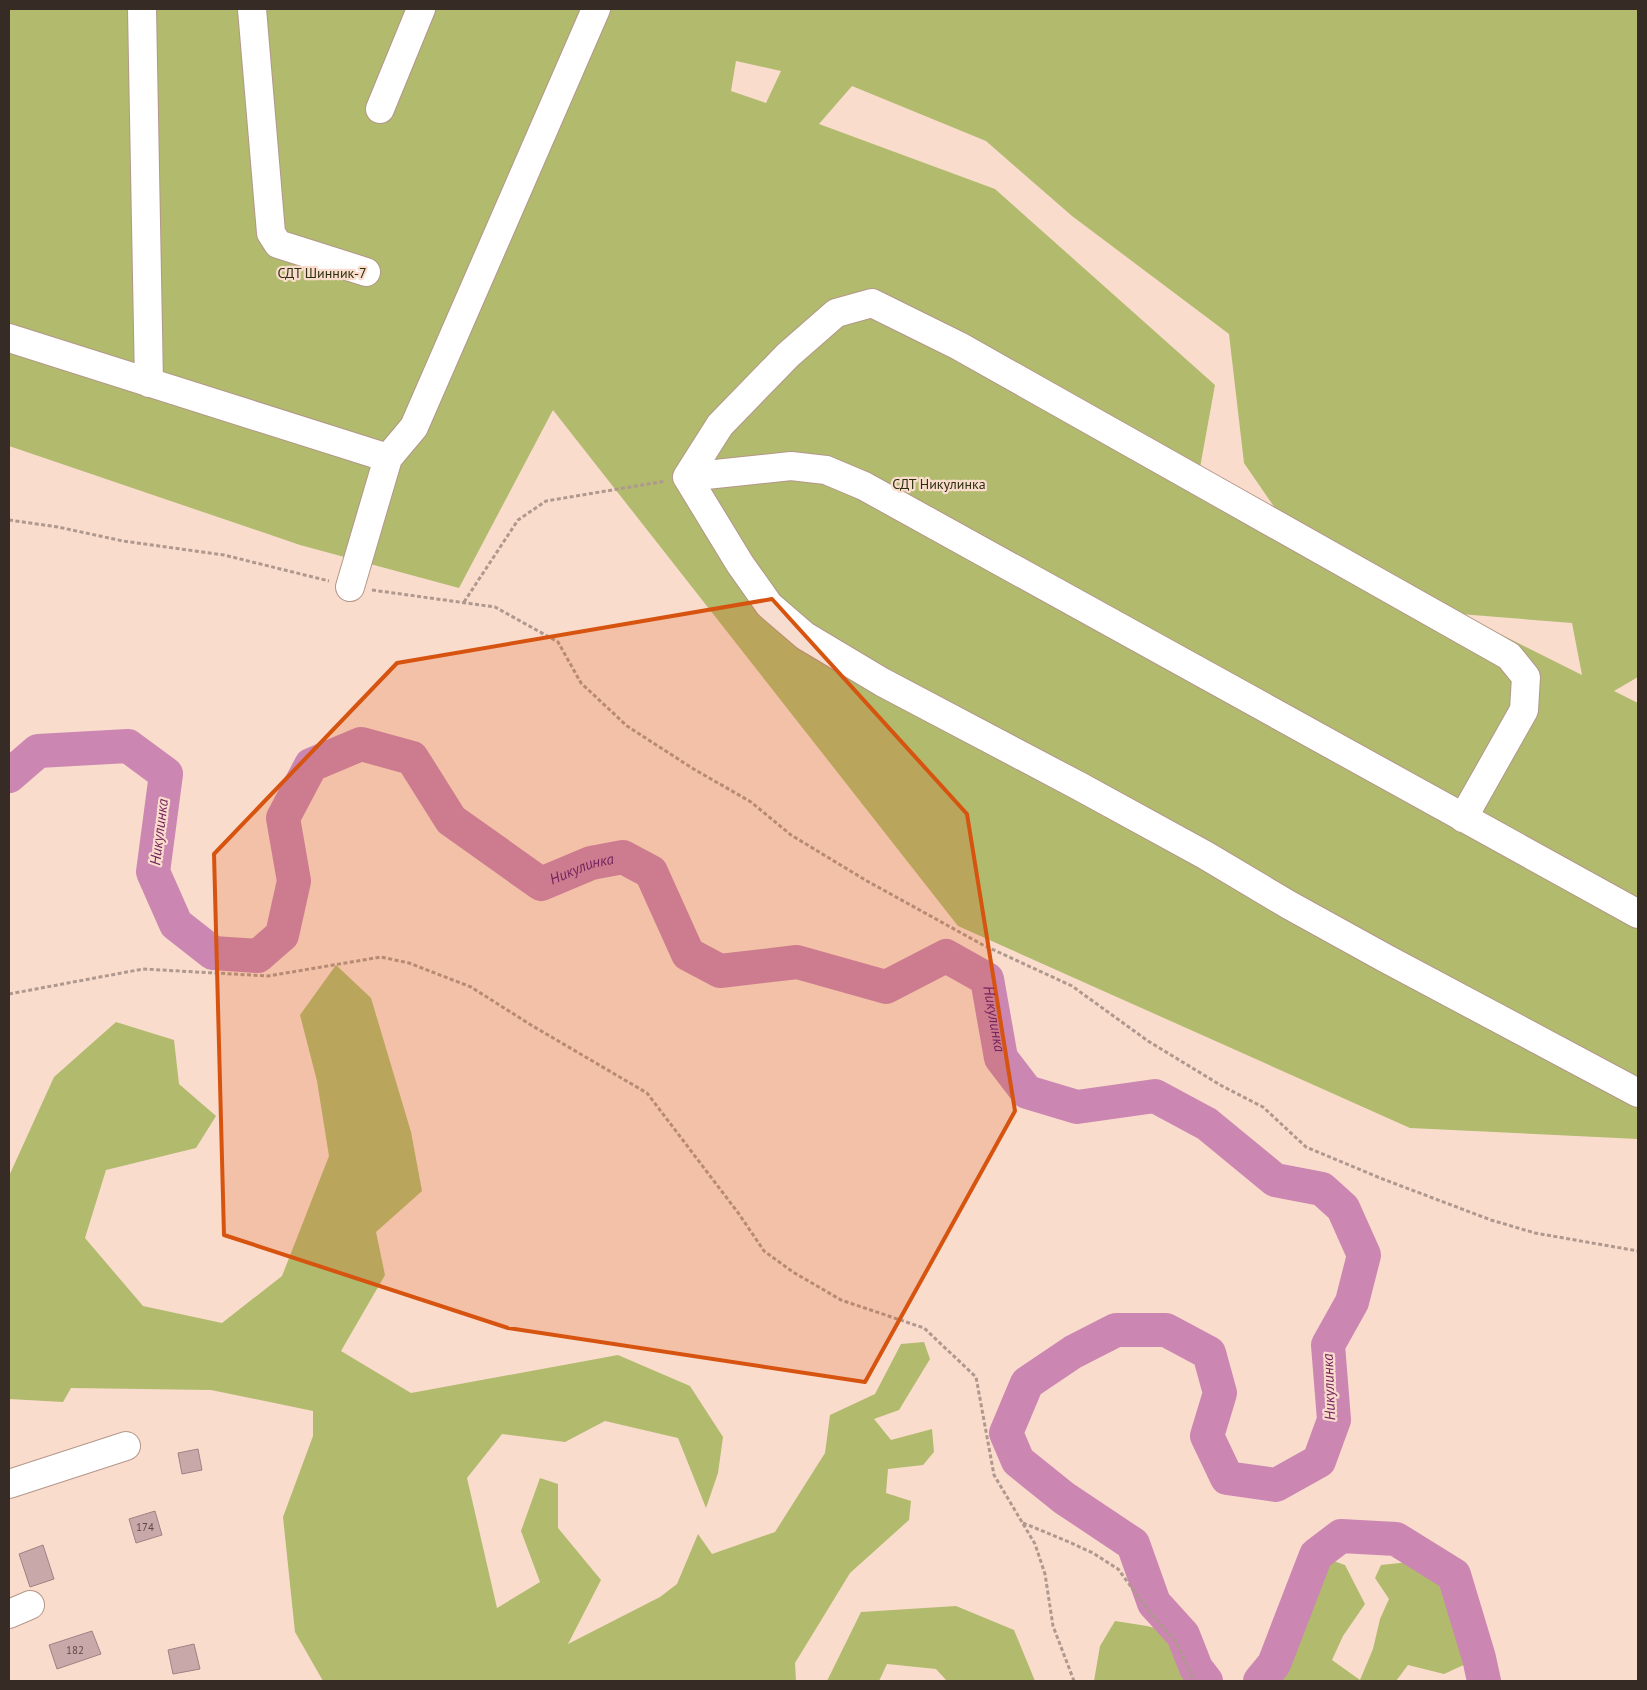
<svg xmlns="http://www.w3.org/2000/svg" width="1647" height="1690" viewBox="0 0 1647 1690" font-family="'PT Sans',sans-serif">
	<rect width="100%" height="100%" fill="#fadccd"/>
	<path fill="#b2ba6e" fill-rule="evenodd" d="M9,9H1638V677L1614,691L1638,703V1139L1410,1128L958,926L553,410L459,588L300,545L9,446ZM736,61L781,71L766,103L731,91ZM852,86L986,141L1072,216L1229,334L1244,463L1290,530L1197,484L1215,385L995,189L819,124ZM1350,559L1382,568L1398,583ZM1460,614L1572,623L1582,675Z
		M336,965L371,998L411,1132L422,1191L376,1232L385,1275L341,1351L411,1393L618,1355L690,1386L723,1437L718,1473L706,1508L678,1438L605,1421L565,1442L502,1434L467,1478L497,1608L540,1582L521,1531L540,1478L558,1484V1528L601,1580L568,1644L660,1597L677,1584L698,1534L712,1554L775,1532L825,1453L830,1415L875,1394L901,1344L924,1342L930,1359L899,1410L874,1419L891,1440L932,1429L934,1452L923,1465L888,1469L886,1493L911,1501L909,1520L850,1573L795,1663L796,1681H323L295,1632L283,1517L313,1436V1411L211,1390L71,1388L63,1402L9,1399V1176L54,1077L116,1022L174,1040L179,1084L216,1116L196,1148L106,1170L85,1238L143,1306L222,1323L282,1276L329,1156L317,1081L300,1015Z
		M1316,1555L1345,1565L1365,1604L1343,1636L1332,1660L1360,1680L1373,1649L1380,1619L1389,1599L1375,1578L1381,1565L1409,1562L1428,1577L1454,1575L1479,1658L1444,1674L1408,1665L1396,1681H1271L1264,1677L1274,1664Z
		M956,1606L1014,1630L1035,1681H947L936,1669L887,1664L879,1681H827L861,1612Z
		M1115,1621L1147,1626L1183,1635L1196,1668L1206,1681H1094L1100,1646Z"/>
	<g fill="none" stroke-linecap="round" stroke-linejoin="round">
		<g stroke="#cb86b1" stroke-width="34">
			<path id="s1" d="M9,776L38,751L128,746L166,774L153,872L176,924L213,953L258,956L282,935L294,881L283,818L311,765L361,744L412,758L451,820L541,884L591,863L623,857L651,872L688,954L720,971L797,962L886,987L946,956L987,979L1001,1058L1027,1092L1077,1107L1155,1096L1207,1124L1275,1180L1322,1189L1343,1208L1364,1255L1352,1302L1328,1345L1334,1420L1319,1461L1276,1485L1227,1478L1207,1436L1220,1393L1209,1353L1166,1330H1116L1073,1352L1027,1383L1006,1433L1018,1461L1064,1498L1133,1544L1154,1603L1183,1635L1196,1668L1206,1681"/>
			<path d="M1260,1681L1274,1664L1316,1555L1341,1536L1396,1539L1454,1575L1479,1658L1484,1681"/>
		</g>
	</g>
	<path fill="#c9a8a9" stroke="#a18183" d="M198,1449L202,1470L182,1474L178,1453Z
		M155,1511L162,1535L136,1543L129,1519Z
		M43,1545L54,1579L30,1587L19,1554Z
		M92,1631L101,1654L57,1669L49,1645Z
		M194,1644L200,1669L173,1674L168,1650Z"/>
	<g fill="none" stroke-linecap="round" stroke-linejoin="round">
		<g stroke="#b39789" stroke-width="30">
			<path id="minor" d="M142,9L149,383
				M252,9L271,233L278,244L366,272
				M380,109L421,9
				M9,338L388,458
				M687,477L791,466L826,470L864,486L1638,914
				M350,587L388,458L414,427L596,9
				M1463,818L1524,710L1526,677L1509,656L959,346L872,303L836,313L788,355L720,425L687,477L740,564L769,605L805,636L882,682L1079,786L1205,855L1289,905L1385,958L1638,1093
				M9,1484L126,1446
				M9,1614L30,1605"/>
		</g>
		<path stroke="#af988d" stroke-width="3" stroke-dasharray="4 2.5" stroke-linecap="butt" d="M9,520L58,527L123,541L224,555L329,581
			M372,590L495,607L558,642L581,683L627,726L692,768L751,802L791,835L867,881L983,945L1072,986L1148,1041L1222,1086L1263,1107L1306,1147L1380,1178L1491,1220L1535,1233L1638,1251
			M464,602L518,520L546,501L666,481
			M9,994L143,969L268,976L381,957L409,963L471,987L531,1025L647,1093L739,1214L764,1251L793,1272L841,1300L924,1328L976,1377L994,1475L1035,1544L1045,1574L1053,1626L1074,1681
			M1023,1523L1069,1542L1093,1553L1118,1569L1151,1614L1175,1640L1194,1681"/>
		<use href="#minor" stroke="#fff" stroke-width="28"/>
	</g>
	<path fill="#d6540f" fill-opacity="0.2" stroke="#d6540f" stroke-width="4" stroke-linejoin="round" d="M772,599L967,814L1015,1111L865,1382L508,1328L224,1235L214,854L397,663Z"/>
	<g text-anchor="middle" stroke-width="4.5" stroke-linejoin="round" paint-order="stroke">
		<g font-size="11" fill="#5c4a47">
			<text x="145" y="1531">174</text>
			<text x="75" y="1654">182</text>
		</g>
		<g font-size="14" fill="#2d300e" stroke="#fadccd">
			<text x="322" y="278">СДТ Шинник-7</text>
			<text x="939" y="489">СДТ Никулинка</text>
		</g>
		<g font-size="15" font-style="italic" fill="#75235c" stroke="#fadccd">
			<text transform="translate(159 832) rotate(-83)" y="5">Никулинка</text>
			<text dy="5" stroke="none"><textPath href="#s1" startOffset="969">Никулинка</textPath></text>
			<text dy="5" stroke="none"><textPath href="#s1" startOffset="1495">Никулинка</textPath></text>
			<text transform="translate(1329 1387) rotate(-92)" y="5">Никулинка</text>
		</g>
	</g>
	<rect width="1647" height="1690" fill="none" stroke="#372b26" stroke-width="20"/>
</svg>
